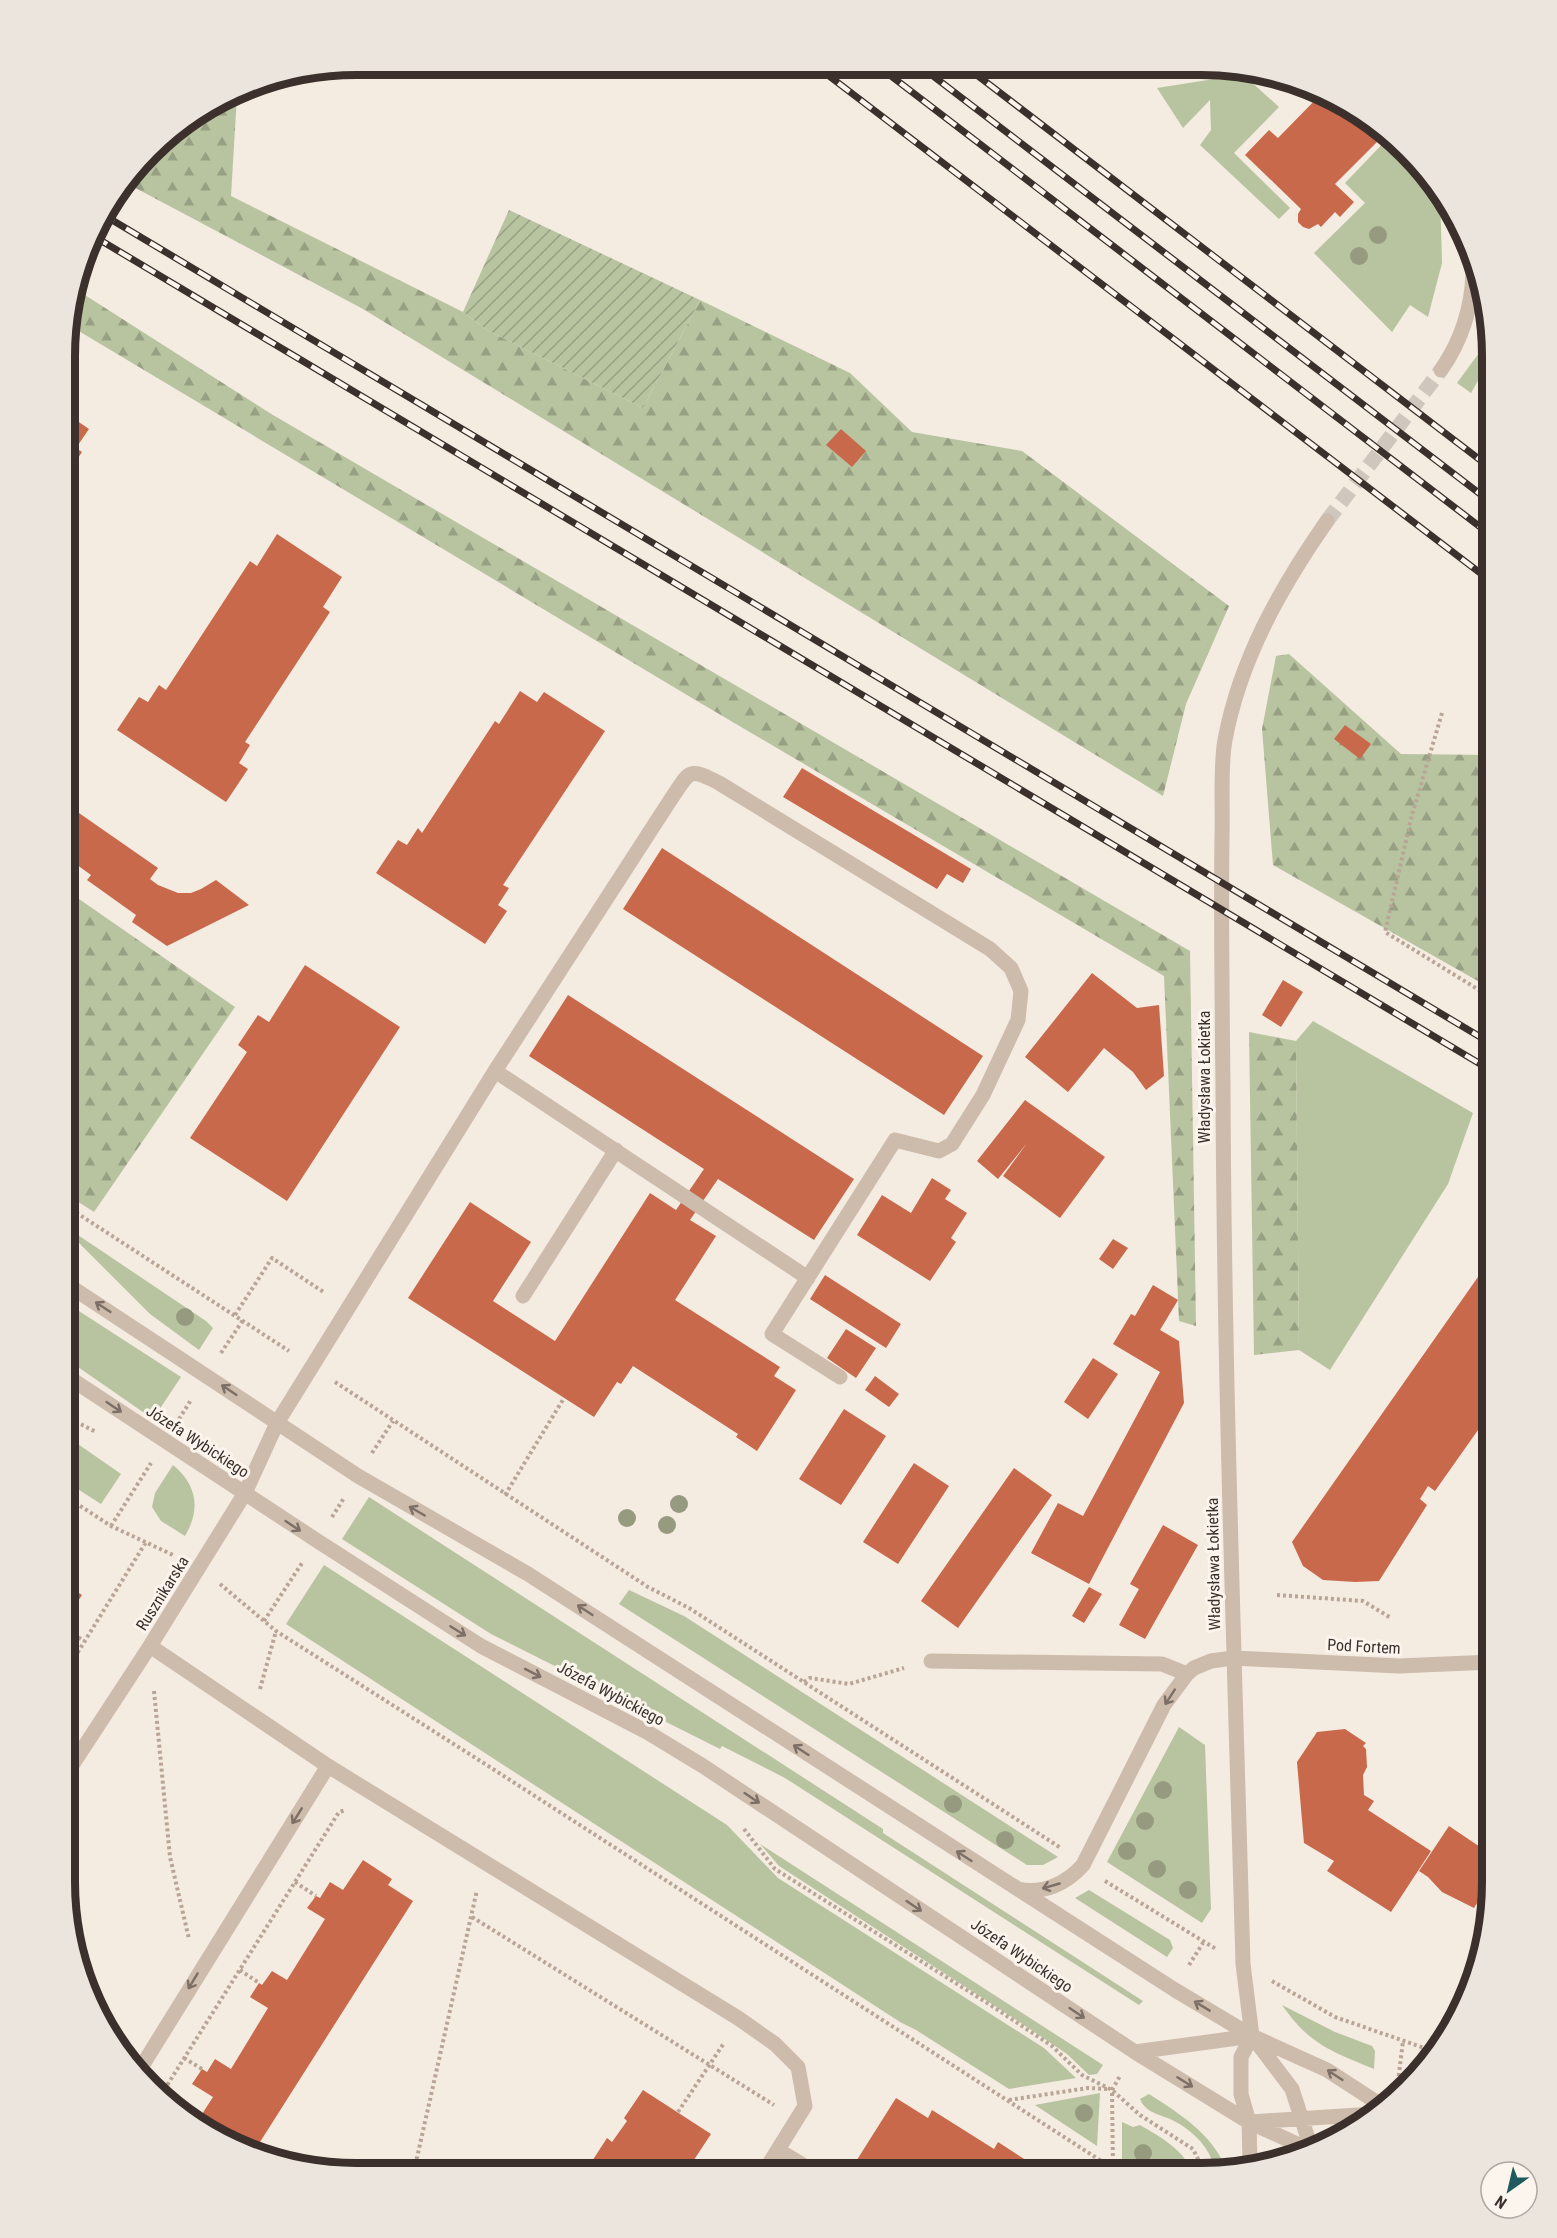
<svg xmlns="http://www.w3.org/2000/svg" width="1557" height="2238" viewBox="0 0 1557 2238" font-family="'Roboto Condensed',sans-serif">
	<defs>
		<pattern id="forest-firs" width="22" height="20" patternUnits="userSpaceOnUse" patternTransform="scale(1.5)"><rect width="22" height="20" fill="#b8c4a0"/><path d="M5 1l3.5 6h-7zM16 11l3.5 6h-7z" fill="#97a083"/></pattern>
		<pattern id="garden-furrows" width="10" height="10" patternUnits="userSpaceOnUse" patternTransform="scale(1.5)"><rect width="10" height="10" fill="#b8c4a0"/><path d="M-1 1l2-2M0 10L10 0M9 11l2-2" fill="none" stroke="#97a083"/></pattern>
	</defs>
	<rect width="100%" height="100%" fill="#f4ebe1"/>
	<path fill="#b8c4a0" d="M1237,69L1279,107L1234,153L1290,208L1279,219L1200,145L1211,130L1210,100L1183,128L1157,88L1214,79Z
		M1390,136L1432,178L1440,191L1442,263L1428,317L1410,305L1392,332L1314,253L1365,203L1345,183Z
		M1487,334L1492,356L1471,393L1457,383L1479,353Z
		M1313,1021L1473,1113L1448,1184L1330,1370L1299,1350L1296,1041Z
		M66,1227L206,1321L213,1328L199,1350L150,1314L66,1230Z
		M65,1302L181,1377L153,1419L65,1358Z
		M65,1435L121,1474L101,1504L65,1481Z
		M173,1465C197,1485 201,1509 185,1536L161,1521L152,1507L155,1493Z
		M369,1497L883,1829V1833L1143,2001L1139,2005L785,1778L722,1746L720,1749L491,1634L342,1539Z
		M324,1565L727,1825L778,1878L1044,2048L1076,2078L1009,2089L916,2030L900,2022L286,1624Z
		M629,1590L684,1616L1058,1857L1043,1865H1027L619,1604Z
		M1179,1727L1205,1745L1211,1909L1202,1923L1107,1862Z
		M760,1844L1103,2065L1097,2074L1089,2075L1067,2054L1021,2023L779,1866Z
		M1089,1890L1170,1940L1173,1948L1167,1957L1075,1898Z
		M1282,2005L1335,2032L1372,2046L1375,2051L1374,2069C1331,2051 1310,2045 1282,2005Z
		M1100,2093L1097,2146L1035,2105Z
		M1149,2094C1180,2114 1211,2133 1226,2168L1215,2170C1210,2146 1191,2129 1170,2119C1158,2114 1145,2112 1140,2099Z
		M1122,2122L1133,2127L1140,2125C1162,2138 1183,2149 1193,2173H1155L1150,2164L1144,2160L1136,2161L1130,2167L1122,2161Z"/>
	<path fill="url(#forest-firs)" d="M1199,67H1239L1222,86Z
		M237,95L231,196L463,312L487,330L643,408L700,300L850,373L912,432L1022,451L1229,606L1186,704L1163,796L363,309L126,183L164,137Z
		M77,290L273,415L1190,951L1196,1326L1179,1321L1164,976L692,698L67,324Z
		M1289,654L1401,754L1492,755V989L1273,865L1262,729L1276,656Z
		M66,890L235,1007L94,1212L66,1194Z
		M1249,1032L1296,1041L1299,1350L1254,1355Z"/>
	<path fill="url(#garden-furrows)" d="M509,210L700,300L643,408L487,330L463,312Z"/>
	<path fill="#c8694b" d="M1322,93L1378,125L1386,133L1335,184L1354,202L1340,217L1335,212L1321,227L1318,224L1309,229L1303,227L1298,222V214L1301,209L1245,155L1269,130L1278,138Z
		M67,414L89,429L76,448L82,452L67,475Z
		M841,429L866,451L852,467L826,445Z
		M277,534L342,577L323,607L330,612L245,742L250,745L239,763L248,769L226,802L117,730L139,697L148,702L159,685L166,690L250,561L257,566Z
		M520,691L537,702L544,692L605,731L503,885L509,888L498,905L507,911L485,944L376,873L398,840L407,845L418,828L422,833L495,721L499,724Z
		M1345,725L1371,744L1360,759L1334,739Z
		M802,768L971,869L963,883L947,874L937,889L783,797Z
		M66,804L158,868L150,879L158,885L178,893H191L201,889L216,880L249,905L167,946L132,922L136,915L87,880L91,875L66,857Z
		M662,848L983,1056L944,1115L623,909Z
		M305,965L400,1027L287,1201L190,1138L247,1052L238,1045L258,1015L269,1022Z
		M1092,973L1137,1008L1159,1005L1164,1076L1146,1090L1133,1072L1104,1048L1068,1092L1025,1057Z
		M1283,980L1303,992L1281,1027L1262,1015Z
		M568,995L854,1179L814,1240L718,1179L690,1220L716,1236L675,1300L780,1367L774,1376L796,1390L757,1451L736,1437L738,1434L633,1366L621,1384L617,1382L594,1417L408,1298L470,1202L531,1242L493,1301L555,1341L650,1193L676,1210L704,1169L529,1056Z
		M1025,1100L1105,1157L1060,1218L1003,1176L1027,1143L998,1179L977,1161Z
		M932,1178L951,1190L945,1199L967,1213L951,1238L956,1242L930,1281L857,1235L882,1195L911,1213Z
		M1113,1239L1128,1248L1113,1269L1099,1259Z
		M1492,1257V1397L1484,1410L1490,1413L1435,1491L1428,1486L1420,1499L1427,1505L1379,1581L1355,1582L1323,1580L1303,1566L1292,1542Z
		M825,1275L901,1324L886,1348L810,1299Z
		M1153,1285L1178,1300L1160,1330L1179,1341L1184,1403L1089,1584L1031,1553L1058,1503L1083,1516L1160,1372L1113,1344L1131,1314L1135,1316Z
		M846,1329L876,1348L856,1378L827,1358Z
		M1093,1358L1118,1374L1088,1419L1064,1402Z
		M875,1376L899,1394L889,1407L865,1390Z
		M844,1409L886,1436L841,1505L799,1479Z
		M914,1463L949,1486L898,1564L863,1542Z
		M1014,1468L1052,1495L958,1628L921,1601Z
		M1163,1525L1198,1545L1145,1639L1119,1625L1139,1589L1130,1584Z
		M65,1584L82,1595L65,1621Z
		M1089,1587L1102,1594L1084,1623L1072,1616Z
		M1345,1729L1366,1743L1363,1746L1366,1749L1367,1767L1363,1775L1364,1795L1374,1801L1368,1810L1431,1851L1391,1912L1327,1871L1334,1861L1304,1843L1297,1762L1317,1732Z
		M1449,1826L1492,1855V1880L1474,1908L1442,1892L1428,1877L1419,1871Z
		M363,1860L392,1879L388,1885L413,1901L253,2153L195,2125L213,2097L192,2084L202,2069L207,2072L215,2059L231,2069L268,2008L250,1997L259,1983L262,1985L272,1971L287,1980L325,1919L307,1908L316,1896L320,1898L330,1882L343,1890Z
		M643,2090L711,2134L686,2172H585L607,2138L612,2142L627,2121L624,2118Z
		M896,2098L928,2118L932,2110L994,2149L998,2142L1046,2173H869L855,2163Z"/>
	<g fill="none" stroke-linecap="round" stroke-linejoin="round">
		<path stroke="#cfc6bd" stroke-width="15" stroke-dasharray="15 8" stroke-linecap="butt" d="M1327,521L1441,370"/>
		<path stroke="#b9a596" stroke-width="4" stroke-dasharray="3 3" stroke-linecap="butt" d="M1442,713L1412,815L1385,932L1492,998
			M66,1206L289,1351
			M235,1315L272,1258L325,1293
			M221,1353L243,1320
			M335,1382L648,1587L689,1608L1061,1848
			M65,1416L96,1432
			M179,1419L191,1400
			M372,1453L393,1421
			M505,1495L564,1398
			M65,1496L111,1526L173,1555
			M332,1517L344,1498
			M111,1526L151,1463
			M220,1584L276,1631L493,1769L1120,2173
			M1277,1595L1363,1601L1391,1618
			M264,1621L302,1563
			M65,1634L67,1630L84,1641
			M65,1673L146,1542
			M804,1682L810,1678L849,1684L904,1668
			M260,1689L276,1631
			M154,1691L170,1857L189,1939
			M744,1829L775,1869L992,2006L1052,2046L1082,2075L1112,2090L1140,2115L1193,2149L1205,2173
			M1105,1881L1216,1949
			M295,1882L316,1896
			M472,1917L774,2105
			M1189,1965L1203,1943
			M240,1970L259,1983
			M1272,1981L1335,2017L1436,2052
			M184,2058L202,2069
			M1398,2082L1403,2041
			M161,2095L339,1812L346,1810
			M1009,2100L1088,2088L1108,2089
			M678,2112L724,2043
			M1113,2168L1112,2090L1120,2076
			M414,2171L477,1890"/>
		<path stroke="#cdbbac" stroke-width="15" d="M1441,370C1462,340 1472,308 1473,272
			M495,1071L808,1278
			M65,1283L358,1476L528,1574L1175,1990L1252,2036L1327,2070L1384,2107
			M523,1296L616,1150
			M65,1375L316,1540L481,1646L647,1732L703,1766L1135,2052L1249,2122L1308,2149
			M150,1646L328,1766L738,2018L775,2044L798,2067L805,2106L764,2172
			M931,1661L1162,1664L1187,1674
			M65,1776L150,1646L245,1493L277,1423L495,1071L671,799C690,772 687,766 719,783L990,949L1011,968L1021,991L1018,1020L983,1095L952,1144L939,1151L895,1140L772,1334L840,1377
			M1018,1889C1043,1895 1067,1883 1083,1865L1164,1705L1187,1674L1194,1668L1211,1661L1233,1658L1399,1666L1492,1662
			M1135,2052L1252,2036
			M137,2074L328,1766
			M1250,2122L1373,2114
			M1311,2148L1292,2089L1252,2036L1243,1964C1235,1672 1224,1379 1223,1086C1222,1003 1221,919 1222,836C1223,807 1220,766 1225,740C1240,659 1281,587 1327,521
			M778,2150L814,2172
			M1250,2162L1249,2122L1241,2094V2057L1252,2036"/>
		<g stroke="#3b302b" stroke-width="7">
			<path id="rail" d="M816,66L1492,582
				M878,66L1492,536
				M920,66L1492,503
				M965,66L1492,469
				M102,214L1492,1044
				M95,237L1492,1071"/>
		</g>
		<use href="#rail" stroke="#fbf5ee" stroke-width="4.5" stroke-dasharray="14" stroke-linecap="butt"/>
	</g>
	<g fill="#969b7f">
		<circle cx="1378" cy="235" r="9"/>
		<circle cx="1359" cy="256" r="9"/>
		<circle cx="185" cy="1317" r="9"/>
		<circle cx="679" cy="1504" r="9"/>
		<circle cx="627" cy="1518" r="9"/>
		<circle cx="667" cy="1525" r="9"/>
		<circle cx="1163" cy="1790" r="9"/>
		<circle cx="953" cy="1804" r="9"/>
		<circle cx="1145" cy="1821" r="9"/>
		<circle cx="1005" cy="1840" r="9"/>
		<circle cx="1127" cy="1851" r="9"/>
		<circle cx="1157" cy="1869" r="9"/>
		<circle cx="1188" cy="1890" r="9"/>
		<circle cx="1084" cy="2113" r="9"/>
		<circle cx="1143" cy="2153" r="9"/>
	</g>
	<defs><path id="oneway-shaft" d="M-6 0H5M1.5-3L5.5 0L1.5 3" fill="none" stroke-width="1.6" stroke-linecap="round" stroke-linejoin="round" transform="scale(1.5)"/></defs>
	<g stroke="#7d6f65">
		<use href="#oneway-shaft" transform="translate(103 1307) rotate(-147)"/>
		<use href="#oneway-shaft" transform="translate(229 1390) rotate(-146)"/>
		<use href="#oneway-shaft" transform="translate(114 1407) rotate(34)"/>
		<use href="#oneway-shaft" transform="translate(417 1511) rotate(-150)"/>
		<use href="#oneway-shaft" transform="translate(293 1526) rotate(34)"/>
		<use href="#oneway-shaft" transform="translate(585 1610) rotate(-147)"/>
		<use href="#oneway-shaft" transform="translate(458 1631) rotate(32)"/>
		<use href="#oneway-shaft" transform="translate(533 1673) rotate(27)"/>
		<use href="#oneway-shaft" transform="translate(1170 1697) rotate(123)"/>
		<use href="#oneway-shaft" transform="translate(801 1750) rotate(-147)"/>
		<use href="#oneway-shaft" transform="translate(752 1798) rotate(34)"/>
		<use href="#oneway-shaft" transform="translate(297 1816) rotate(122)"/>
		<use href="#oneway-shaft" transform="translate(964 1856) rotate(-147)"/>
		<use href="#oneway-shaft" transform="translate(1051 1886) rotate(164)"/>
		<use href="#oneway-shaft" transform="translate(914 1906) rotate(34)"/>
		<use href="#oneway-shaft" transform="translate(193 1981) rotate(121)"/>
		<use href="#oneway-shaft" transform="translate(1202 2006) rotate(-149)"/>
		<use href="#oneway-shaft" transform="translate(1077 2013) rotate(34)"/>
		<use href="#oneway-shaft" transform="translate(1335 2075) rotate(-147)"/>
		<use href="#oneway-shaft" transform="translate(1185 2082) rotate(32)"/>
	</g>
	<g text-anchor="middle" stroke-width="6" stroke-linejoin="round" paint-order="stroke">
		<g font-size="16" fill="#3b302b" stroke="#fbf5ee">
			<text transform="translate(1204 1077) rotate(-90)" y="6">Władysława Łokietka</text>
			<text transform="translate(198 1441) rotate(33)" y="6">Józefa Wybickiego</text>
			<text transform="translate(1213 1564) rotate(-91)" y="6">Władysława Łokietka</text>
			<text transform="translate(162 1593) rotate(-58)" y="6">Rusznikarska</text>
			<text transform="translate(1364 1646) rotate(3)" y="6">Pod Fortem</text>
			<text transform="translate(611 1693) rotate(28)" y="6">Józefa Wybickiego</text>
			<text transform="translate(1022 1955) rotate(34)" y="6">Józefa Wybickiego</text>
		</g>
	</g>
	<path d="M0 0H1557V2238H0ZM356 75H1201A281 281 0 0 1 1482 356V1882A281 281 0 0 1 1201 2163H356A281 281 0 0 1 75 1882V356A281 281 0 0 1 356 75Z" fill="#ece5de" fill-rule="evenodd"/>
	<path fill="none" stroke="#3b302b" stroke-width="8" d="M356 75H1201A281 281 0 0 1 1482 356V1882A281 281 0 0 1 1201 2163H356A281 281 0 0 1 75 1882V356A281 281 0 0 1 356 75Z"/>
	<g transform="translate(1509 2190) rotate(214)"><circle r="28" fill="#fbf5ee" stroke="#aea6a0" stroke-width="1.5"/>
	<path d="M0-4.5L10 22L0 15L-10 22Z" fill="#1f5a5e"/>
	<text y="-9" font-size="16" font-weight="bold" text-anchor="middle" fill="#3b302b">N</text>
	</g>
</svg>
